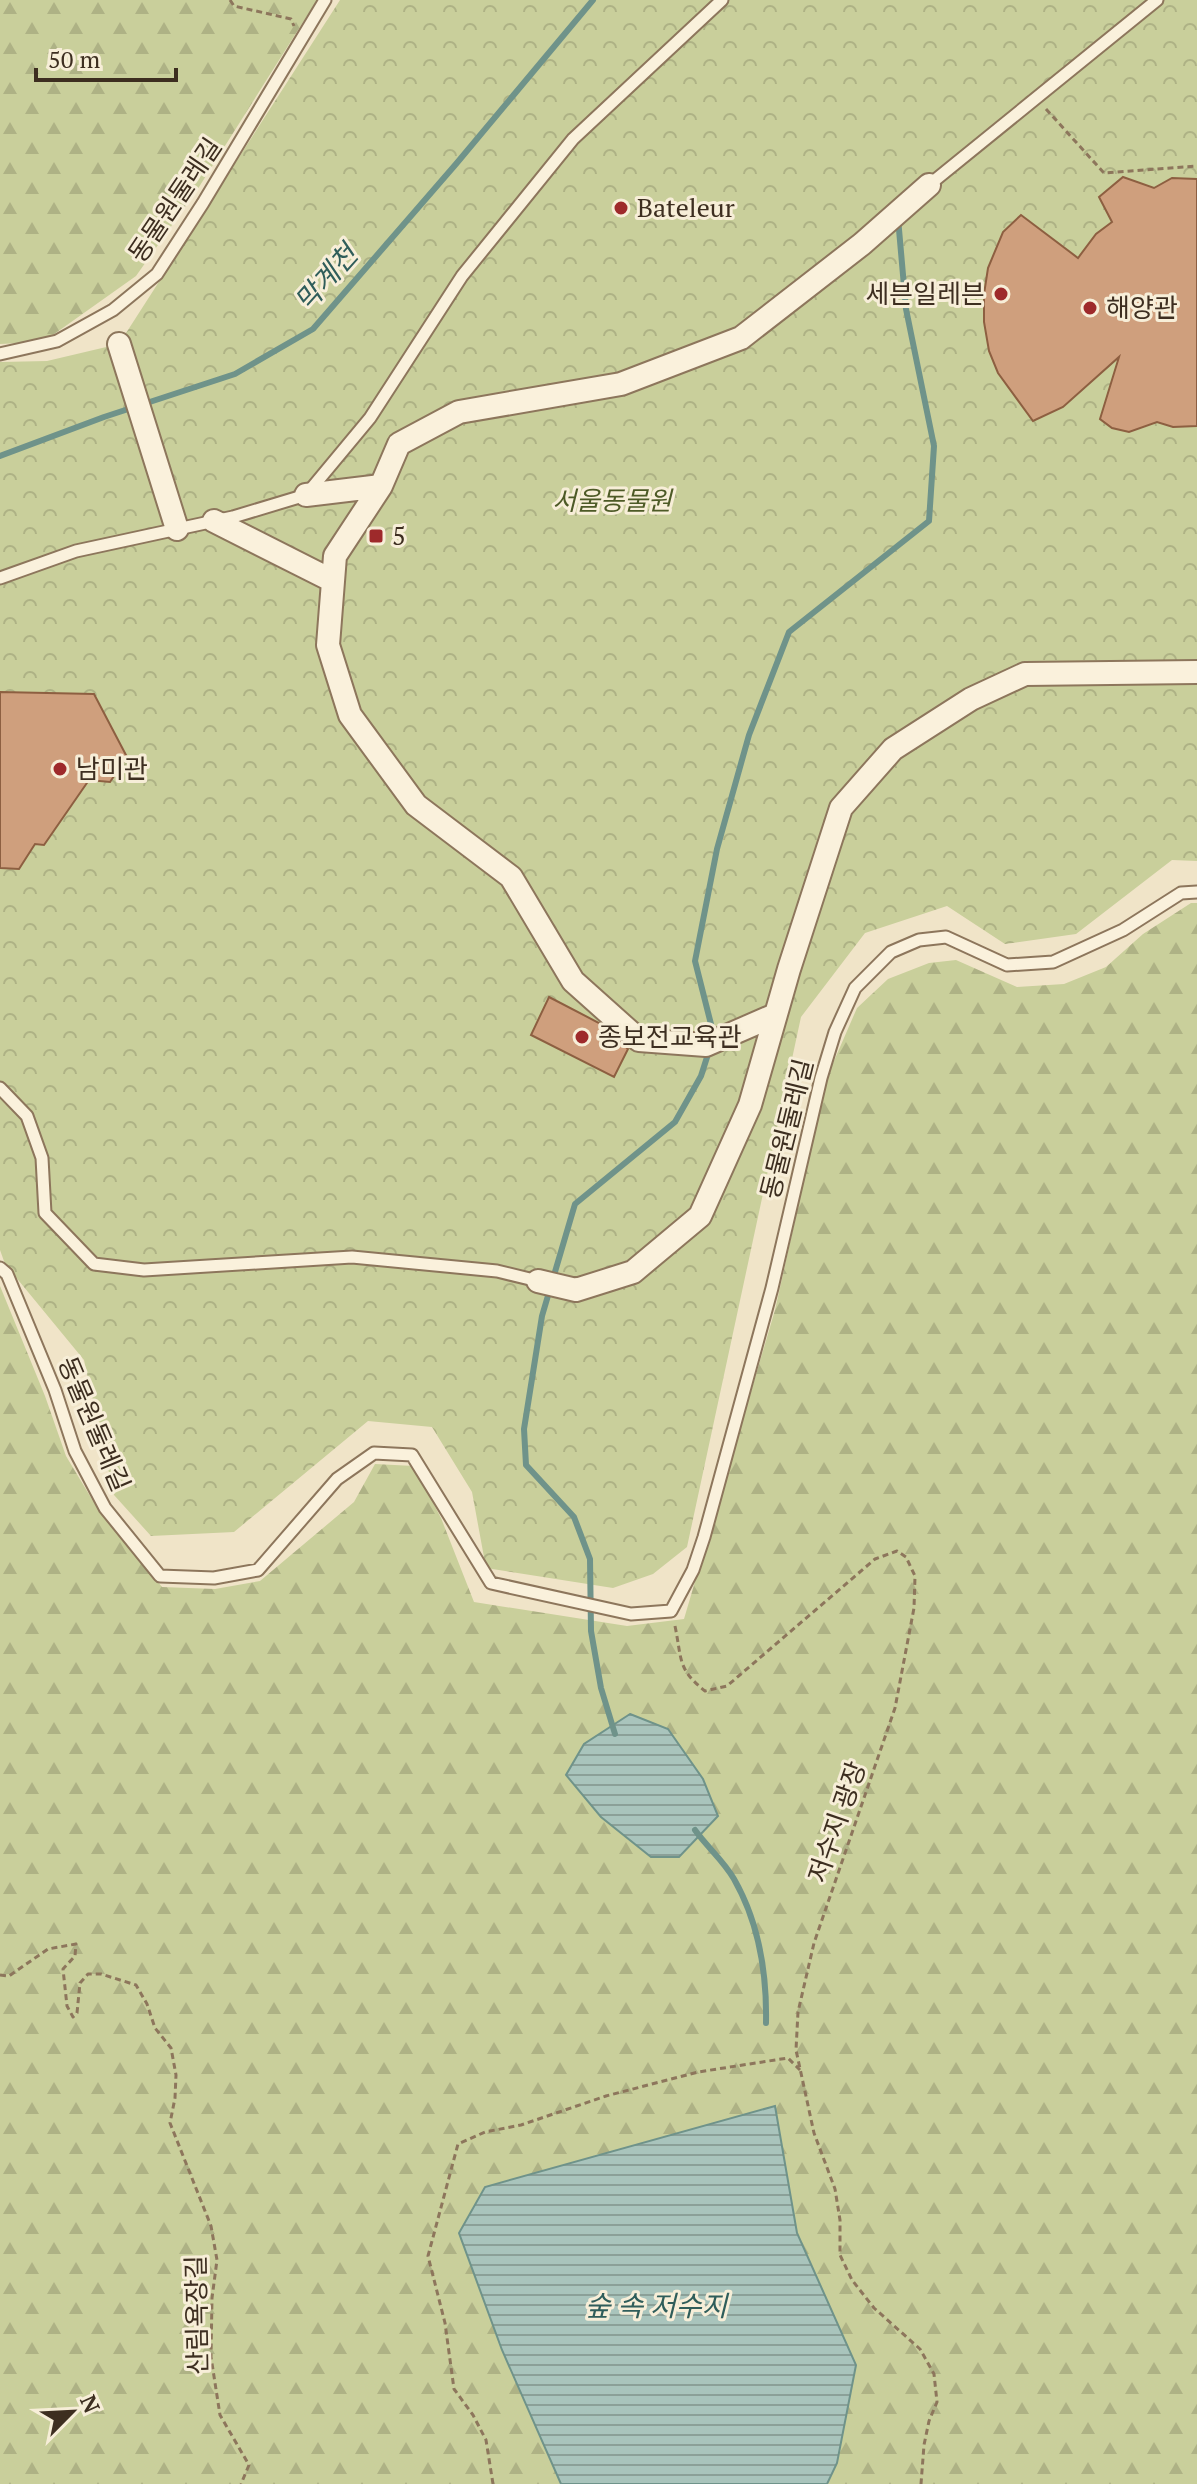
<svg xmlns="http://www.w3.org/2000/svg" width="1197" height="2484" viewBox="0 0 1197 2484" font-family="'PT Serif','Noto Sans KR',serif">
	<defs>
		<pattern id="forest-firs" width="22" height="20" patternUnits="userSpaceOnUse" patternTransform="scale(2)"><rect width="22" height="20" fill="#c9cf9b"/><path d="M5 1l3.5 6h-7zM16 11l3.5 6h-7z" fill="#aeb285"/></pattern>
		<pattern id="park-crowns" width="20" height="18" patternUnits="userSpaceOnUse" patternTransform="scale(2)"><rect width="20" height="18" fill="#c9cf9b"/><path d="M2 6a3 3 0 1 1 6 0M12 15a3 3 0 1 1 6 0" fill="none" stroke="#aeb285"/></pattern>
		<pattern id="water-rules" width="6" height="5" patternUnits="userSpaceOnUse" patternTransform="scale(2)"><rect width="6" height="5" fill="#a9c4bc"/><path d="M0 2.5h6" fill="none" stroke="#8ba098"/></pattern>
	</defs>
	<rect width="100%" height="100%" fill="#f0e4c8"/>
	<path fill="url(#forest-firs)" d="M0,0H317L199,187L136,276L43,342L0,344Z
		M1191,903H1197V2484H0V1286L45,1396L66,1456L96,1506L162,1587L215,1589L260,1581L354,1502L375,1464L414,1466L441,1518L474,1602L627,1626L684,1619L775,1310L827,1077L857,1008L888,979L929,963L956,960L1017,987L1064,984L1106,967L1143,934Z"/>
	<path fill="url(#park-crowns)" d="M340,0H1197V861L1172,860L1076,934L1005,944L947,906L865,933L801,1017L687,1547L653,1574L613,1588L486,1568L472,1492L432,1427L368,1421L234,1532L151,1536L114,1495L84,1360L5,1264L0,1250V362L47,361L119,344Z"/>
	<path fill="url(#water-rules)" stroke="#6f938a" stroke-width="2" d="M630,1714L668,1729L703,1779L718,1816L679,1857H651L601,1817L566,1775L584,1744Z
		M775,2106L797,2233L856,2365L837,2463L827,2484H561L502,2350L459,2233L485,2187Z"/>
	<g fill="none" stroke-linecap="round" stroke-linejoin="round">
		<path stroke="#6f938a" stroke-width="6" d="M0,456L104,417L235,374L313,329L456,164L593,0
			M714,1036L695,961L717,849L749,735L789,632L929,521L934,446L906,309L898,218
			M615,1734L601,1688L591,1631L590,1559L574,1517L526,1465L524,1429L542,1316L575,1204L675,1122L701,1076L709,1051
			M695,1830C707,1847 724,1861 734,1879C759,1923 767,1972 766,2023"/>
	</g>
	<path fill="#cf9f7d" stroke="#8d5f41" stroke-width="2" d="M1123,177L1154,188L1172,178L1197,179V426L1173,427L1157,422L1129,432L1112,428L1100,419L1119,357L1063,407L1033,421L998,373L989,351L984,322V294L988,268L1003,232L1021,215L1078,258L1096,234L1112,222L1099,197Z
		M0,692L94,694L127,757L110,782L89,780L44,845L35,844L19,869L0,868Z
		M549,997L599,1023L628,1049L614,1077L531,1035Z"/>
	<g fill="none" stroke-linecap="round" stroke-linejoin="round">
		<g stroke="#8d765c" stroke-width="15">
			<path id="lane" d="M929,185L1157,0
				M0,354L57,341L113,310L157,274L203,203L325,0
				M0,578L76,551L233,517L306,495L370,418L462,276L573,139L722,0
				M0,1088L27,1116L42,1158L45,1213L94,1264L144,1270L352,1257L497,1271L538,1281
				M0,1268L7,1274L55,1390L75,1451L105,1508L160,1576L214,1578L258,1570L337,1479L374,1453L412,1455L491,1583L631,1614L671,1611L693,1570L704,1537L772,1288L821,1078L835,1032L855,988L891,952L919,940L946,937L1007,965L1053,962L1123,930L1181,893L1197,892"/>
		</g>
		<g stroke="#8d765c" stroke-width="26">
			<path id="street" d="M119,344L177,529
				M381,486L335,556L328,645L350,715L416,805L511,877L573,981L639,1040L706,1045L775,1015
				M306,495L381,486L399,444L459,412L621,384L741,338L862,244L929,185
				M214,521L333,581
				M538,1281L576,1290L633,1272L700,1216L750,1105L789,969L841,808L893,749L971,699L1025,674L1197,672"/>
		</g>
		<path stroke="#8d765c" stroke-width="3" stroke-dasharray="6 4" stroke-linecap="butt" d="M230,0L234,6L291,19L294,26
			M1046,109L1104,173L1197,166
			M675,1626C682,1659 677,1669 705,1691L727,1686L875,1559L897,1551L906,1557L915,1576L914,1608L895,1708L814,1943L798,2012L796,2050L814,2133L835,2189L840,2220V2255L852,2280L874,2308L920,2349L934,2374L937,2402L929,2421L924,2445L921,2484
			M0,1975L9,1976L48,1949L76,1944L75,1956L63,1969L67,2006L73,2017L77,2013L80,1983L88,1974H101L136,1985L147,2004L155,2028L171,2048L176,2075L175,2098L170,2123L211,2226L217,2260L212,2298L211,2357L220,2415L249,2465L241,2484
			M493,2484L486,2440L473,2415L454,2389L445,2323L428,2256L458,2144L485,2132L521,2125L606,2096L698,2072L788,2058L800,2070"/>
		<use href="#lane" stroke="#faf1dc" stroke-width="11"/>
		<use href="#street" stroke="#faf1dc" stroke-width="22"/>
	</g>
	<g fill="#9e2a2b" stroke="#f7eed8" stroke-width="3">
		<circle cx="621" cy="208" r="8"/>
		<circle cx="1001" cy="294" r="8"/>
		<circle cx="1090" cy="308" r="8"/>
		<rect x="368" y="528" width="16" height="16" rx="4"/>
		<circle cx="60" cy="769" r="8"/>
		<circle cx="582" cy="1037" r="8"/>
	</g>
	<g text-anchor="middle" stroke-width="6" stroke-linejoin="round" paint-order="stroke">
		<g font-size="26" fill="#3d2e20" stroke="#f7eed8">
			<text transform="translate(175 200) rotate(-56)" y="9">동물원둘레길</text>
			<text transform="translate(787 1129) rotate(-76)" y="9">동물원둘레길</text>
			<text transform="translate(94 1424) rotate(67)" y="9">동물원둘레길</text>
			<text transform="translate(837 1822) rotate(-71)" y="9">저수지 광장</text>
			<text transform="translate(197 2315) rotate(-91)" y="9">산림욕장길</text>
		</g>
		<g font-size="26" fill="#3d2e20" stroke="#f7eed8" text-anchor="start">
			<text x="637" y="217">Bateleur</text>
			<text x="985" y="303" text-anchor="end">세븐일레븐</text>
			<text x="1106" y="317">해양관</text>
			<text x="392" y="545">5</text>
			<text x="76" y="778">남미관</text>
			<text x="598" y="1046">종보전교육관</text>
		</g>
		<g font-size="26" font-style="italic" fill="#4d5a26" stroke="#f7eed8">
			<text x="612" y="510">서울동물원</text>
		</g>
		<g font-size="28" font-style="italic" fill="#2f5d5a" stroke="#f7eed8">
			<text transform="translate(326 278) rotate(-48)" y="10">막계천</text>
			<text x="656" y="2316">숲 속 저수지</text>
		</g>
	</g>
	<g transform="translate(72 2412) rotate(66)" stroke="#f7eed8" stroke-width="6" paint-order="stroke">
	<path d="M0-6L14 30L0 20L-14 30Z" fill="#3d2e20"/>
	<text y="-12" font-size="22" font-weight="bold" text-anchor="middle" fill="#3d2e20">N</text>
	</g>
	<path d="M36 68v12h140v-12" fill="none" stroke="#3d2e20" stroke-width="4"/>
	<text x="48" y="68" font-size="24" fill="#3d2e20" stroke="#f7eed8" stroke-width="6" paint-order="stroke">50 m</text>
</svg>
